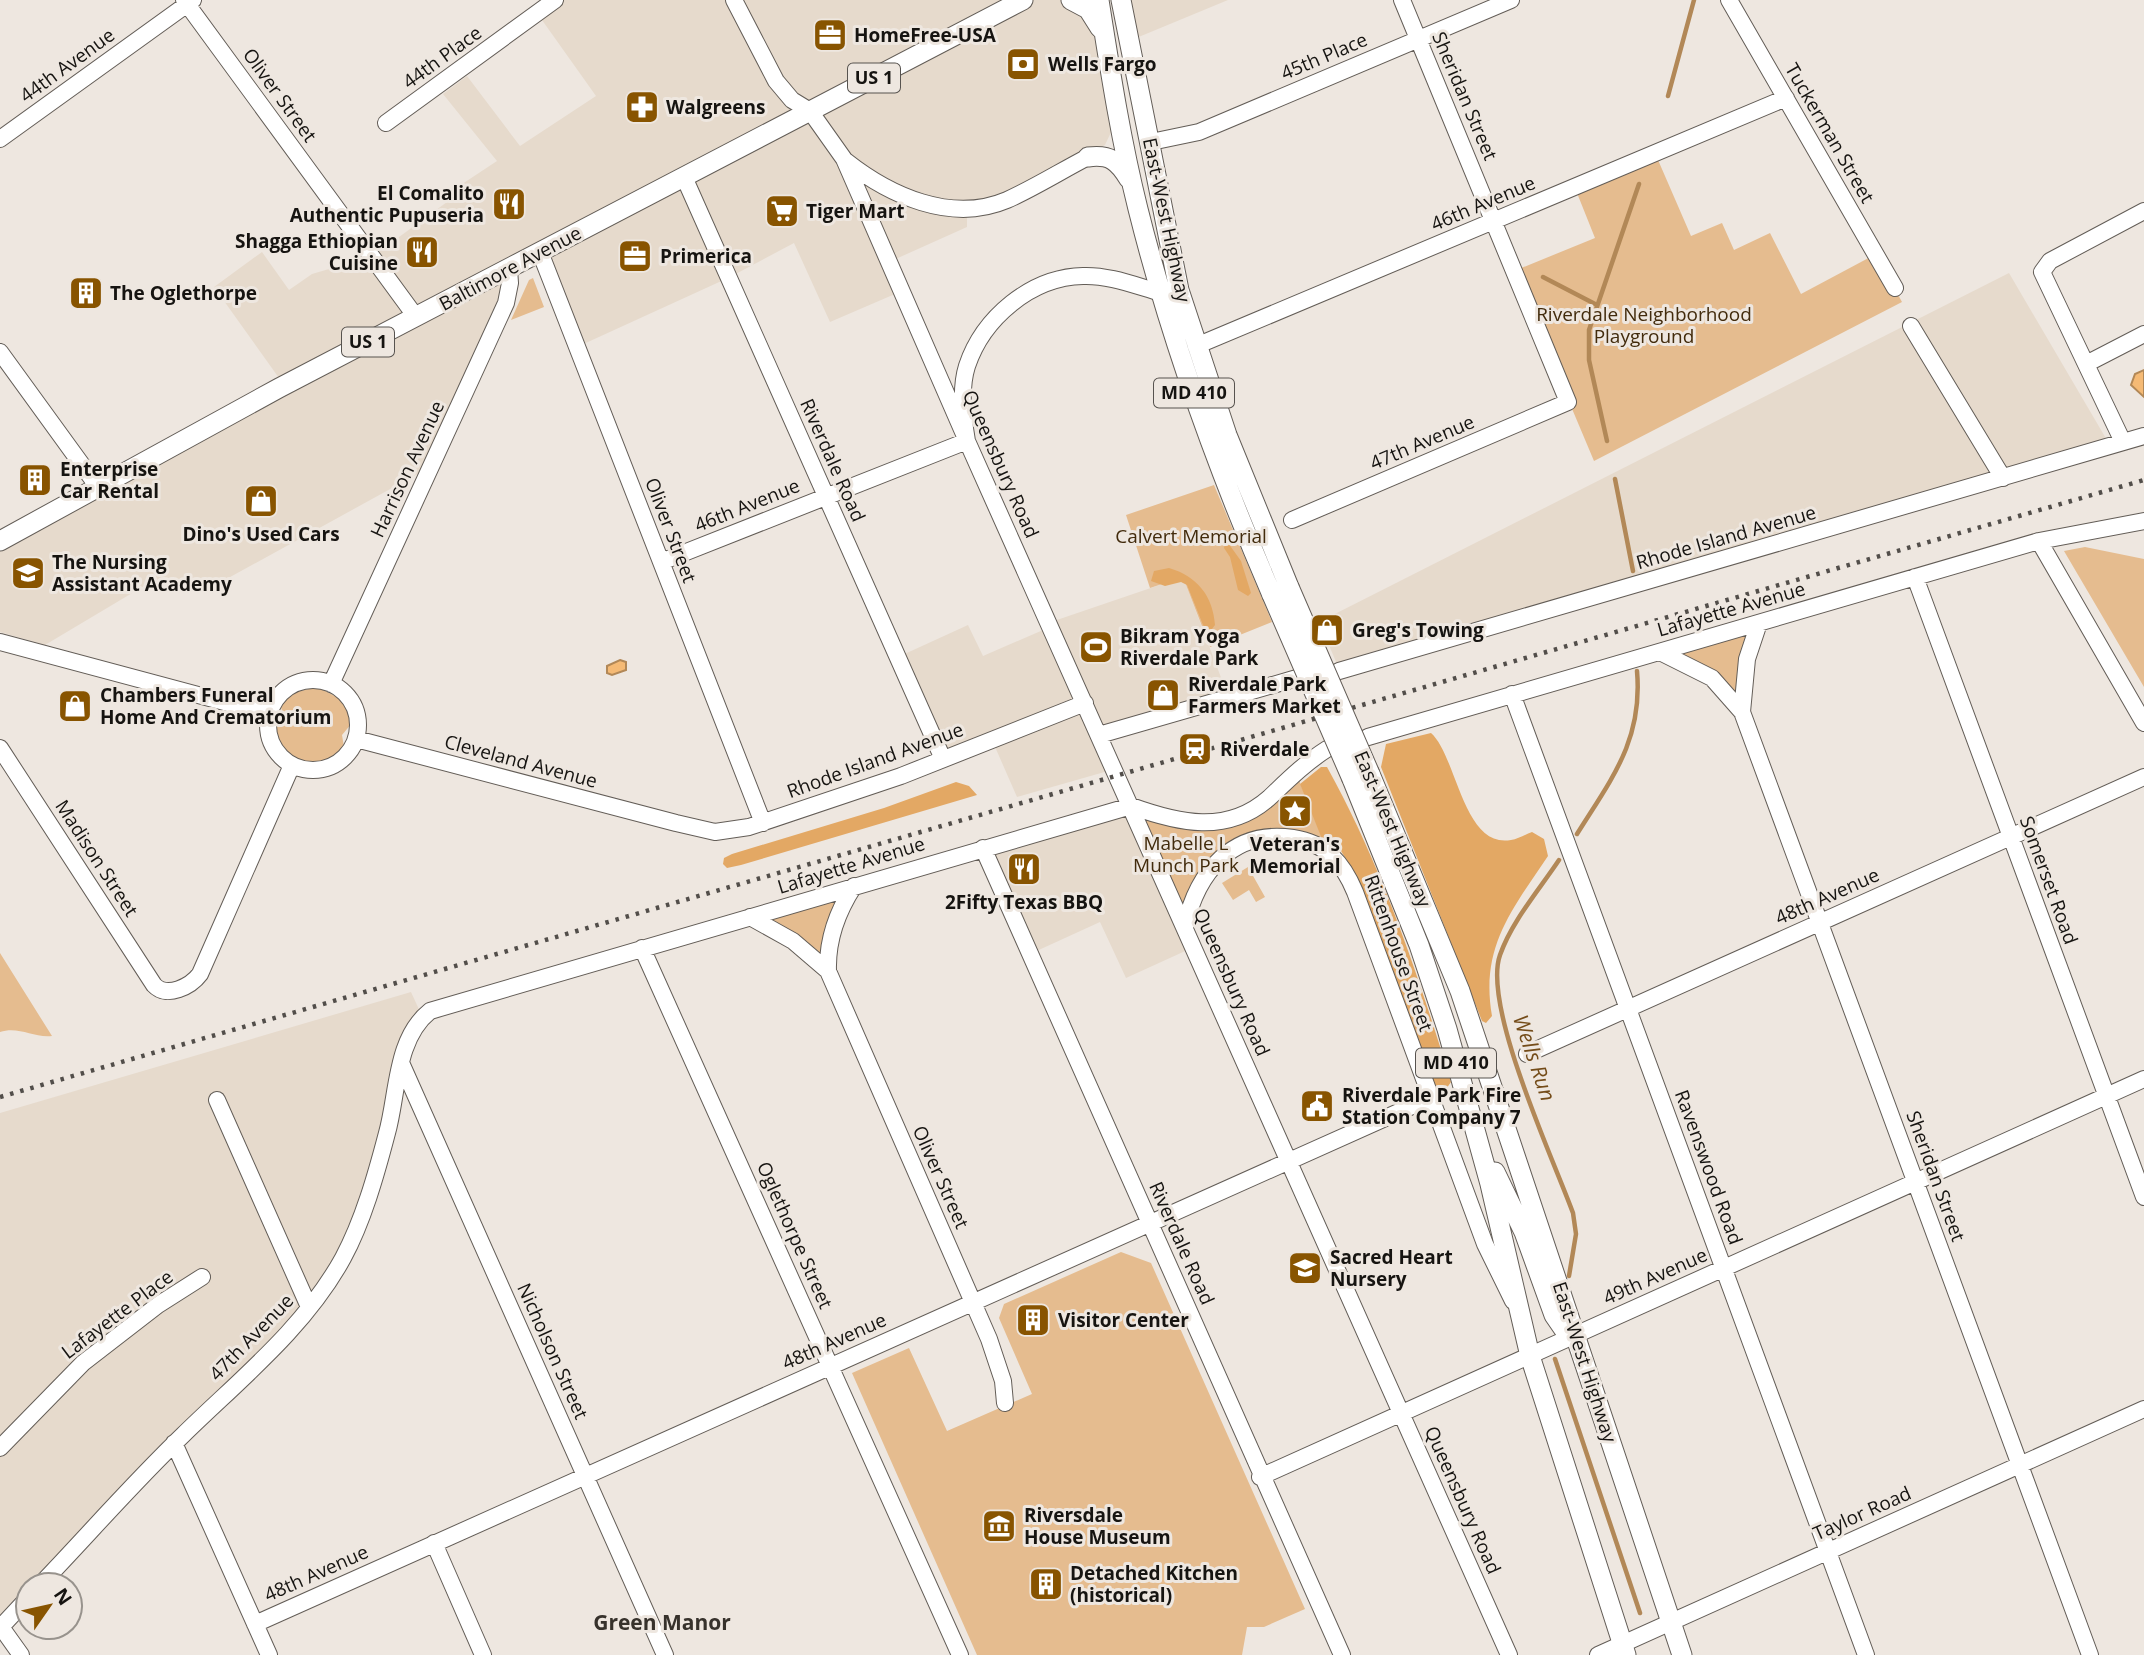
<svg xmlns="http://www.w3.org/2000/svg" width="2144" height="1655" viewBox="0 0 2144 1655" font-family="'Open Sans',sans-serif">
	<rect width="100%" height="100%" fill="#eee7e0"/>
	<path fill="#e6dacc" d="M556,0H1071L1088,9L1119,115L1105,145L1006,201L967,208V227L889,262L902,291L830,322L794,243L728,278L577,347L540,253L510,278L432,466L203,592L154,580L45,645L0,632V541L284,385L214,287L262,252L289,290L312,274L373,256L447,202L444,196L497,161L443,94L467,76L520,146L596,96L537,13Z
		M1121,0H1228L1129,41Z
		M2009,273L2111,447L1340,671L1319,622Z
		M1183,577L1228,696L1100,734L1115,769L1017,797L992,740L943,759L898,657L968,625L983,656L1050,627L1048,623Z
		M1131,806L1194,947L1126,978L1100,922L1030,954L983,848Z
		M411,992L422,1016L387,1132L325,1288L36,1585H28V1593L0,1621V1113Z"/>
	<path fill="#e5bc8f" d="M1655,153L1691,236L1722,223L1734,250L1770,233L1801,294L1876,254L1902,302L1594,461L1514,271L1595,238L1575,188Z
		M533,278L544,307L511,320L529,280Z
		M1214,485L1272,622L1210,647L1183,577L1150,588L1126,515Z
		M2085,547L2144,559V687L2064,551Z
		M1758,624L1742,712L1729,692L1661,652Z
		M318,687L342,700L352,723L342,735L345,753C318,777 281,768 273,731L284,717L280,704L291,693Z
		M1296,773L1328,852L1271,836L1222,858L1184,926L1132,806L1221,822Z
		M1248,867L1265,897L1256,902L1249,890L1233,900L1222,883Z
		M854,886L827,970L750,917Z
		M0,953L52,1036C33,1038 19,1026 0,1032Z
		M1121,1252L1151,1263L1305,1609L1264,1627H1247L1242,1655H977L852,1373L909,1348L947,1431L1032,1394L999,1318L1004,1304Z"/>
	<path fill="#e3a864" d="M1226,540L1241,561L1251,593L1248,596L1238,590L1230,557L1224,548Z
		M1169,568C1197,576 1213,596 1215,625L1212,629L1207,630L1203,625L1187,585L1181,582L1165,586L1151,581L1154,571Z
		M1431,733C1457,756 1463,849 1511,840C1518,839 1526,834 1532,832L1544,839L1548,856C1512,910 1480,947 1492,1016L1486,1023L1482,1021L1381,767L1386,744Z
		M1321,767H1327C1382,866 1418,974 1451,1082L1444,1092L1431,1082L1354,872L1341,851L1322,839L1300,784Z
		M956,782L969,786L977,795L741,865L727,868L723,864L724,858L732,854L884,808Z"/>
	<path fill="#f5ba75" stroke="#b28857" stroke-width="2" d="M2144,370V397L2131,385L2135,374Z
		M620,660L626,662V670L612,675L607,673V666Z"/>
	<g fill="none" stroke-linecap="round" stroke-linejoin="round">
		<path stroke="#b28857" stroke-width="4.5" d="M1668,96L1694,0
			M1543,277L1597,305
			M1607,441L1589,360V330L1639,184
			M1615,479L1633,571
			M1577,834C1612,778 1643,740 1637,671
			M1559,860C1539,890 1512,921 1500,955C1482,1006 1553,1158 1573,1213L1576,1234L1569,1276
			M1555,1359L1640,1613"/>
		<g stroke="#635d57" stroke-width="18">
			<path id="minor" d="M184,0L416,317
				M734,0L776,81L792,100L810,111L844,159L967,441L1509,1655
				M1729,0L1895,288
				M386,123L555,0
				M0,139L193,0
				M1151,142L1199,132L1511,0
				M846,161C889,195 951,224 1007,200C1034,188 1061,171 1088,157
				M684,177L943,759
				M540,252L763,823
				M1911,326L2003,478
				M1196,346L1786,98
				M0,352L98,487
				M2086,364L2144,334
				M2123,442L2042,272L2050,261L2144,211
				M1292,520L1568,402L1402,0
				M2039,541L2144,723
				M661,562L967,441C963,418 960,388 967,366C983,318 1031,277 1083,276C1110,275 1136,286 1162,293
				M1915,577L2144,1197
				M0,642L269,714
				M1660,652L1712,678L1742,712L2090,1655
				M1339,671L2144,436
				M268 725a45 45 0 1 1 90 0a45 45 0 1 1-90 0Z
				M331,684L506,303L510,283L509,269
				M1512,694L1866,1655
				M1742,712L1747,659L1759,623
				M1099,735L1297,678
				M1368,737L2039,541L2144,521
				M356,739L676,823L715,832L749,827L901,776L1085,703
				M0,748L154,985C167,999 191,986 200,974L292,765
				M983,848L1342,1655
				M854,886C837,912 827,940 828,971L989,1339L1003,1381L1005,1403
				M750,917L793,941L828,971
				M1185,927C1197,872 1233,829 1293,838C1326,843 1343,863 1355,892L1485,1244L1513,1301
				M642,948L960,1655
				M1527,1054L2144,777
				M402,1065L665,1655
				M217,1100L309,1307
				M174,1443L269,1655
				M0,1448L83,1363L158,1305L202,1277
				M1260,1477L2144,1079
				M434,1543L483,1655
				M40,1585C88,1535 133,1483 183,1435C239,1380 304,1329 343,1258C363,1221 376,1175 387,1133C398,1094 395,1039 430,1011L1131,806C1178,823 1227,835 1269,798C1288,780 1305,763 1327,749
				M255,1624L1430,1098
				M1,1627L21,1655
				M0,1628L28,1598
				M1598,1655L2144,1409"/>
		</g>
		<g stroke="#635d57" stroke-width="21">
			<path id="major" d="M1071,0L1088,9L1100,28
				M1099,0C1110,70 1121,141 1138,209C1171,341 1218,470 1272,595
				M1121,0L1179,290L1227,435L1289,587
				M1088,157C1110,154 1118,161 1129,179
				M0,541L279,388L1023,0
				M1370,774L1460,991L1682,1655
				M1352,779L1419,945L1447,1029L1490,1184L1530,1356L1626,1655
				M1495,1172L1524,1232L1554,1315L1565,1331L1576,1335"/>
		</g>
		<use href="#minor" stroke="#fff" stroke-width="16"/>
		<use href="#major" stroke="#fff" stroke-width="19"/>
		<path stroke="#524e4a" stroke-width="4.5" stroke-dasharray="3.5 7" stroke-linecap="butt" d="M0,1097L2144,480"/>
		<g stroke="#635d57" stroke-width="21" stroke-linecap="butt">
			<path id="major-bridge" d="M1289,587L1370,774
				M1272,595L1352,779"/>
		</g>
		<use href="#major-bridge" stroke="#fff" stroke-width="19"/>
	</g>
	<defs>
		<g id="office-square" transform="scale(1.75)"><rect x="-9" y="-9" width="18" height="18" rx="4" fill="#885400" stroke="#eee7e0"/><path d="M-6-3h4V-5.5h4V-3h4V5H-6ZM-1-4.5V-3h2v-1.5ZM-6 0V1H6V0Z" fill="#fff"/></g>
		<g id="bank-square" transform="scale(1.75)"><rect x="-9" y="-9" width="18" height="18" rx="4" fill="#885400" stroke="#eee7e0"/><path d="M-6-4H6V4H-6ZM0-2.3a2.3 2.3 0 1 0 0 4.6a2.3 2.3 0 1 0 0-4.6Z" fill="#fff"/></g>
		<g id="pharmacy-square" transform="scale(1.75)"><rect x="-9" y="-9" width="18" height="18" rx="4" fill="#885400" stroke="#eee7e0"/><path d="M-2-6h4v4h4v4h-4v4h-4v-4h-4v-4h4Z" fill="#fff"/></g>
		<g id="restaurant-square" transform="scale(1.75)"><rect x="-9" y="-9" width="18" height="18" rx="4" fill="#885400" stroke="#eee7e0"/><path d="M-5-6h1v4h1v-4h1v4h1v-4h1v5L-1.5 .5V6h-2V.5L-5-1ZM5-6V6H3V1.5H1.5Q1.5-4 5-6Z" fill="#fff"/></g>
		<g id="supermarket-square" transform="scale(1.75)"><rect x="-9" y="-9" width="18" height="18" rx="4" fill="#885400" stroke="#eee7e0"/><path d="M-6-5.5h2.5l.6 2H6L4.5 2H-2.5L-4.4-4H-6ZM-1.5 3.2a1.3 1.3 0 1 0 .1 0ZM3 3.2a1.3 1.3 0 1 0 .1 0Z" fill="#fff"/></g>
		<g id="building-square" transform="scale(1.75)"><rect x="-9" y="-9" width="18" height="18" rx="4" fill="#885400" stroke="#eee7e0"/><path d="M-4-6H4V6H1V3H-1V6H-4ZM-2.5-4.3h1.7v1.8h-1.7ZM.8-4.3h1.7v1.8H.8ZM-2.5-1h1.7V.8h-1.7ZM.8-1h1.7V.8H.8Z" fill="#fff"/></g>
		<g id="shop-square" transform="scale(1.75)"><rect x="-9" y="-9" width="18" height="18" rx="4" fill="#885400" stroke="#eee7e0"/><path d="M-5-2.5h2.3a2.7 3.5 0 0 1 5.4 0H5L5.5 6h-11ZM-1.5-2.5h3a1.5 2.3 0 0 0-3 0Z" fill="#fff"/></g>
		<g id="school-square" transform="scale(1.75)"><rect x="-9" y="-9" width="18" height="18" rx="4" fill="#885400" stroke="#eee7e0"/><path d="M0-5L7-2L0 1L-7-2ZM-4 1L0 2.5L4 1V4Q0 6-4 4Z" fill="#fff"/></g>
		<g id="stadium-square" transform="scale(1.75)"><rect x="-9" y="-9" width="18" height="18" rx="4" fill="#885400" stroke="#eee7e0"/><path d="M0-5a6.5 5 0 1 0 0 10a6.5 5 0 1 0 0-10ZM-3.5-1.8h7v3.6h-7Z" fill="#fff"/></g>
		<g id="station-square" transform="scale(1.75)"><rect x="-9" y="-9" width="18" height="18" rx="4" fill="#885400" stroke="#eee7e0"/><path d="M-3-6H3Q5-6 5-4V2Q5 4 3 4L4.5 6H3L1.5 4h-3L-3 6H-4.5L-3 4Q-5 4-5 2V-4Q-5-6-3-6ZM-3.5-4v3h7v-3ZM-3.5 1v1.5H-2V1ZM2 1v1.5H3.5V1Z" fill="#fff"/></g>
		<g id="sight-square" transform="scale(1.75)"><rect x="-9" y="-9" width="18" height="18" rx="4" fill="#885400" stroke="#eee7e0"/><path d="M0-6L1.8-2.2L6-1.7L2.9 1.2L3.7 5.4L0 3.3L-3.7 5.4L-2.9 1.2L-6-1.7L-1.8-2.2Z" fill="#fff"/></g>
		<g id="civic-square" transform="scale(1.75)"><rect x="-9" y="-9" width="18" height="18" rx="4" fill="#885400" stroke="#eee7e0"/><path d="M-.6-6.5H3V-4.5H.6V-3L4-1V1h2V6H-6V1h2V-1L-.6-3ZM-1.2 2.5V6h2.4V2.5Z" fill="#fff"/></g>
		<g id="museum-square" transform="scale(1.75)"><rect x="-9" y="-9" width="18" height="18" rx="4" fill="#885400" stroke="#eee7e0"/><path d="M0-6L6-3V-2H-6V-3ZM-5-1h2V3h-2ZM-1-1h2V3h-2ZM3-1h2V3H3ZM-6 4H6V6H-6Z" fill="#fff"/></g>
	</defs>
	<g fill-rule="evenodd">
		<use href="#office-square" x="830" y="35"/>
		<use href="#bank-square" x="1023" y="64"/>
		<use href="#pharmacy-square" x="642" y="107"/>
		<use href="#restaurant-square" x="509" y="204"/>
		<use href="#supermarket-square" x="782" y="211"/>
		<use href="#restaurant-square" x="422" y="252"/>
		<use href="#office-square" x="635" y="256"/>
		<use href="#building-square" x="86" y="293"/>
		<use href="#building-square" x="35" y="480"/>
		<use href="#shop-square" x="261" y="501"/>
		<use href="#school-square" x="28" y="573"/>
		<use href="#shop-square" x="1327" y="630"/>
		<use href="#stadium-square" x="1096" y="647"/>
		<use href="#shop-square" x="1163" y="695"/>
		<use href="#shop-square" x="75" y="706"/>
		<use href="#station-square" x="1195" y="749"/>
		<use href="#sight-square" x="1295" y="811"/>
		<use href="#restaurant-square" x="1024" y="869"/>
		<use href="#civic-square" x="1317" y="1106"/>
		<use href="#school-square" x="1305" y="1268"/>
		<use href="#building-square" x="1033" y="1320"/>
		<use href="#museum-square" x="999" y="1526"/>
		<use href="#building-square" x="1046" y="1584"/>
	</g>
	<g text-anchor="middle" stroke-width="6" stroke-linejoin="round" paint-order="stroke">
		<g fill="#eee7e0" stroke="#57534f" stroke-width="2">
			<rect x="848" y="63.5" width="52" height="29" rx="5"/>
			<rect x="342" y="327.5" width="52" height="29" rx="5"/>
			<rect x="1154" y="378.5" width="80" height="29" rx="5"/>
			<rect x="1416" y="1048.5" width="80" height="29" rx="5"/>
		</g>
		<g font-size="18" font-weight="bold" fill="#161411">
			<text x="874" y="84">US 1</text>
			<text x="368" y="348">US 1</text>
			<text x="1194" y="399">MD 410</text>
			<text x="1456" y="1069">MD 410</text>
		</g>
		<g font-size="19" font-weight="bold" fill="#161411" stroke="#eee7e0" text-anchor="start">
			<text x="854" y="42">HomeFree-USA</text>
			<text x="1048" y="71">Wells Fargo</text>
			<text x="666" y="114">Walgreens</text>
			<text x="484" y="200" text-anchor="end">El Comalito<tspan x="484" dy="22">Authentic Pupuseria</tspan></text>
			<text x="806" y="218">Tiger Mart</text>
			<text x="398" y="248" text-anchor="end">Shagga Ethiopian<tspan x="398" dy="22">Cuisine</tspan></text>
			<text x="660" y="263">Primerica</text>
			<text x="110" y="300">The Oglethorpe</text>
			<text x="60" y="476">Enterprise<tspan x="60" dy="22">Car Rental</tspan></text>
			<text x="261" y="541" text-anchor="middle">Dino's Used Cars</text>
			<text x="52" y="569">The Nursing<tspan x="52" dy="22">Assistant Academy</tspan></text>
			<text x="1352" y="637">Greg's Towing</text>
			<text x="1120" y="643">Bikram Yoga<tspan x="1120" dy="22">Riverdale Park</tspan></text>
			<text x="1188" y="691">Riverdale Park<tspan x="1188" dy="22">Farmers Market</tspan></text>
			<text x="100" y="702">Chambers Funeral<tspan x="100" dy="22">Home And Crematorium</tspan></text>
			<text x="1220" y="756">Riverdale</text>
			<text x="1295" y="851" text-anchor="middle">Veteran's<tspan x="1295" dy="22">Memorial</tspan></text>
			<text x="1024" y="909" text-anchor="middle">2Fifty Texas BBQ</text>
			<text x="1342" y="1102">Riverdale Park Fire<tspan x="1342" dy="22">Station Company 7</tspan></text>
			<text x="1330" y="1264">Sacred Heart<tspan x="1330" dy="22">Nursery</tspan></text>
			<text x="1058" y="1327">Visitor Center</text>
			<text x="1024" y="1522">Riversdale<tspan x="1024" dy="22">House Museum</tspan></text>
			<text x="1070" y="1580">Detached Kitchen<tspan x="1070" dy="22">(historical)</tspan></text>
		</g>
		<g font-size="19" fill="#161411" stroke="#eee7e0">
			<text transform="translate(1324 56) rotate(-23)" y="7">45th Place</text>
			<text transform="translate(442 57) rotate(-36)" y="7">44th Place</text>
			<text transform="translate(67 65) rotate(-36)" y="7">44th Avenue</text>
			<text transform="translate(280 95) rotate(54)" y="7">Oliver Street</text>
			<text transform="translate(1465 96) rotate(67)" y="7">Sheridan Street</text>
			<text transform="translate(1830 133) rotate(60)" y="7">Tuckerman Street</text>
			<text transform="translate(1483 203) rotate(-23)" y="7">46th Avenue</text>
			<text transform="translate(1167 220) rotate(78)" y="7">East-West Highway</text>
			<text transform="translate(510 268) rotate(-28)" y="7">Baltimore Avenue</text>
			<text transform="translate(1422 442) rotate(-23)" y="7">47th Avenue</text>
			<text transform="translate(833 460) rotate(66)" y="7">Riverdale Road</text>
			<text transform="translate(1001 464) rotate(66)" y="7">Queensbury Road</text>
			<text transform="translate(407 469) rotate(-65)" y="7">Harrison Avenue</text>
			<text transform="translate(747 505) rotate(-22)" y="7">46th Avenue</text>
			<text transform="translate(671 530) rotate(69)" y="7">Oliver Street</text>
			<text transform="translate(1726 537) rotate(-16)" y="7">Rhode Island Avenue</text>
			<text transform="translate(1731 609) rotate(-16)" y="7">Lafayette Avenue</text>
			<text transform="translate(875 760) rotate(-20)" y="7">Rhode Island Avenue</text>
			<text transform="translate(521 761) rotate(15)" y="7">Cleveland Avenue</text>
			<text transform="translate(1393 829) rotate(67)" y="7">East-West Highway</text>
			<text transform="translate(97 858) rotate(57)" y="7">Madison Street</text>
			<text transform="translate(851 865) rotate(-17)" y="7">Lafayette Avenue</text>
			<text transform="translate(2049 880) rotate(70)" y="7">Somerset Road</text>
			<text transform="translate(1827 896) rotate(-24)" y="7">48th Avenue</text>
			<text transform="translate(1399 953) rotate(70)" y="7">Rittenhouse Street</text>
			<text transform="translate(1232 982) rotate(66)" y="7">Queensbury Road</text>
			<text transform="translate(1709 1167) rotate(70)" y="7">Ravenswood Road</text>
			<text transform="translate(1936 1176) rotate(70)" y="7">Sheridan Street</text>
			<text transform="translate(941 1177) rotate(66)" y="7">Oliver Street</text>
			<text transform="translate(795 1235) rotate(66)" y="7">Oglethorpe Street</text>
			<text transform="translate(1182 1243) rotate(66)" y="7">Riverdale Road</text>
			<text transform="translate(1655 1276) rotate(-24)" y="7">49th Avenue</text>
			<text transform="translate(117 1314) rotate(-37)" y="7">Lafayette Place</text>
			<text transform="translate(251 1337) rotate(-46)" y="7">47th Avenue</text>
			<text transform="translate(834 1341) rotate(-24)" y="7">48th Avenue</text>
			<text transform="translate(553 1351) rotate(66)" y="7">Nicholson Street</text>
			<text transform="translate(1585 1362) rotate(72)" y="7">East-West Highway</text>
			<text transform="translate(1463 1500) rotate(66)" y="7">Queensbury Road</text>
			<text transform="translate(1862 1513) rotate(-24)" y="7">Taylor Road</text>
			<text transform="translate(316 1573) rotate(-24)" y="7">48th Avenue</text>
		</g>
		<g font-size="19" fill="#422b0c" stroke="#eee7e0">
			<text x="1644" y="321">Riverdale Neighborhood<tspan x="1644" dy="22">Playground</tspan></text>
			<text x="1191" y="543">Calvert Memorial</text>
			<text x="1186" y="850">Mabelle L<tspan x="1186" dy="22">Munch Park</tspan></text>
		</g>
		<g font-size="21" font-style="italic" fill="#744c19" stroke="#eee7e0">
			<text transform="translate(1534 1058) rotate(71)" y="7">Wells Run</text>
		</g>
		<g font-size="21" font-weight="bold" fill="#37322c" stroke="#eee7e0">
			<text x="662" y="1630">Green Manor</text>
		</g>
	</g>
	<g transform="translate(49 1606) rotate(56)"><circle r="33" fill="#eee7e0" stroke="#98938d" stroke-width="2"/>
	<path d="M0-5L12 26L0 18L-12 26Z" fill="#885400"/>
	<text y="-10" font-size="19" font-weight="bold" text-anchor="middle" fill="#161411">N</text>
	</g>
</svg>
